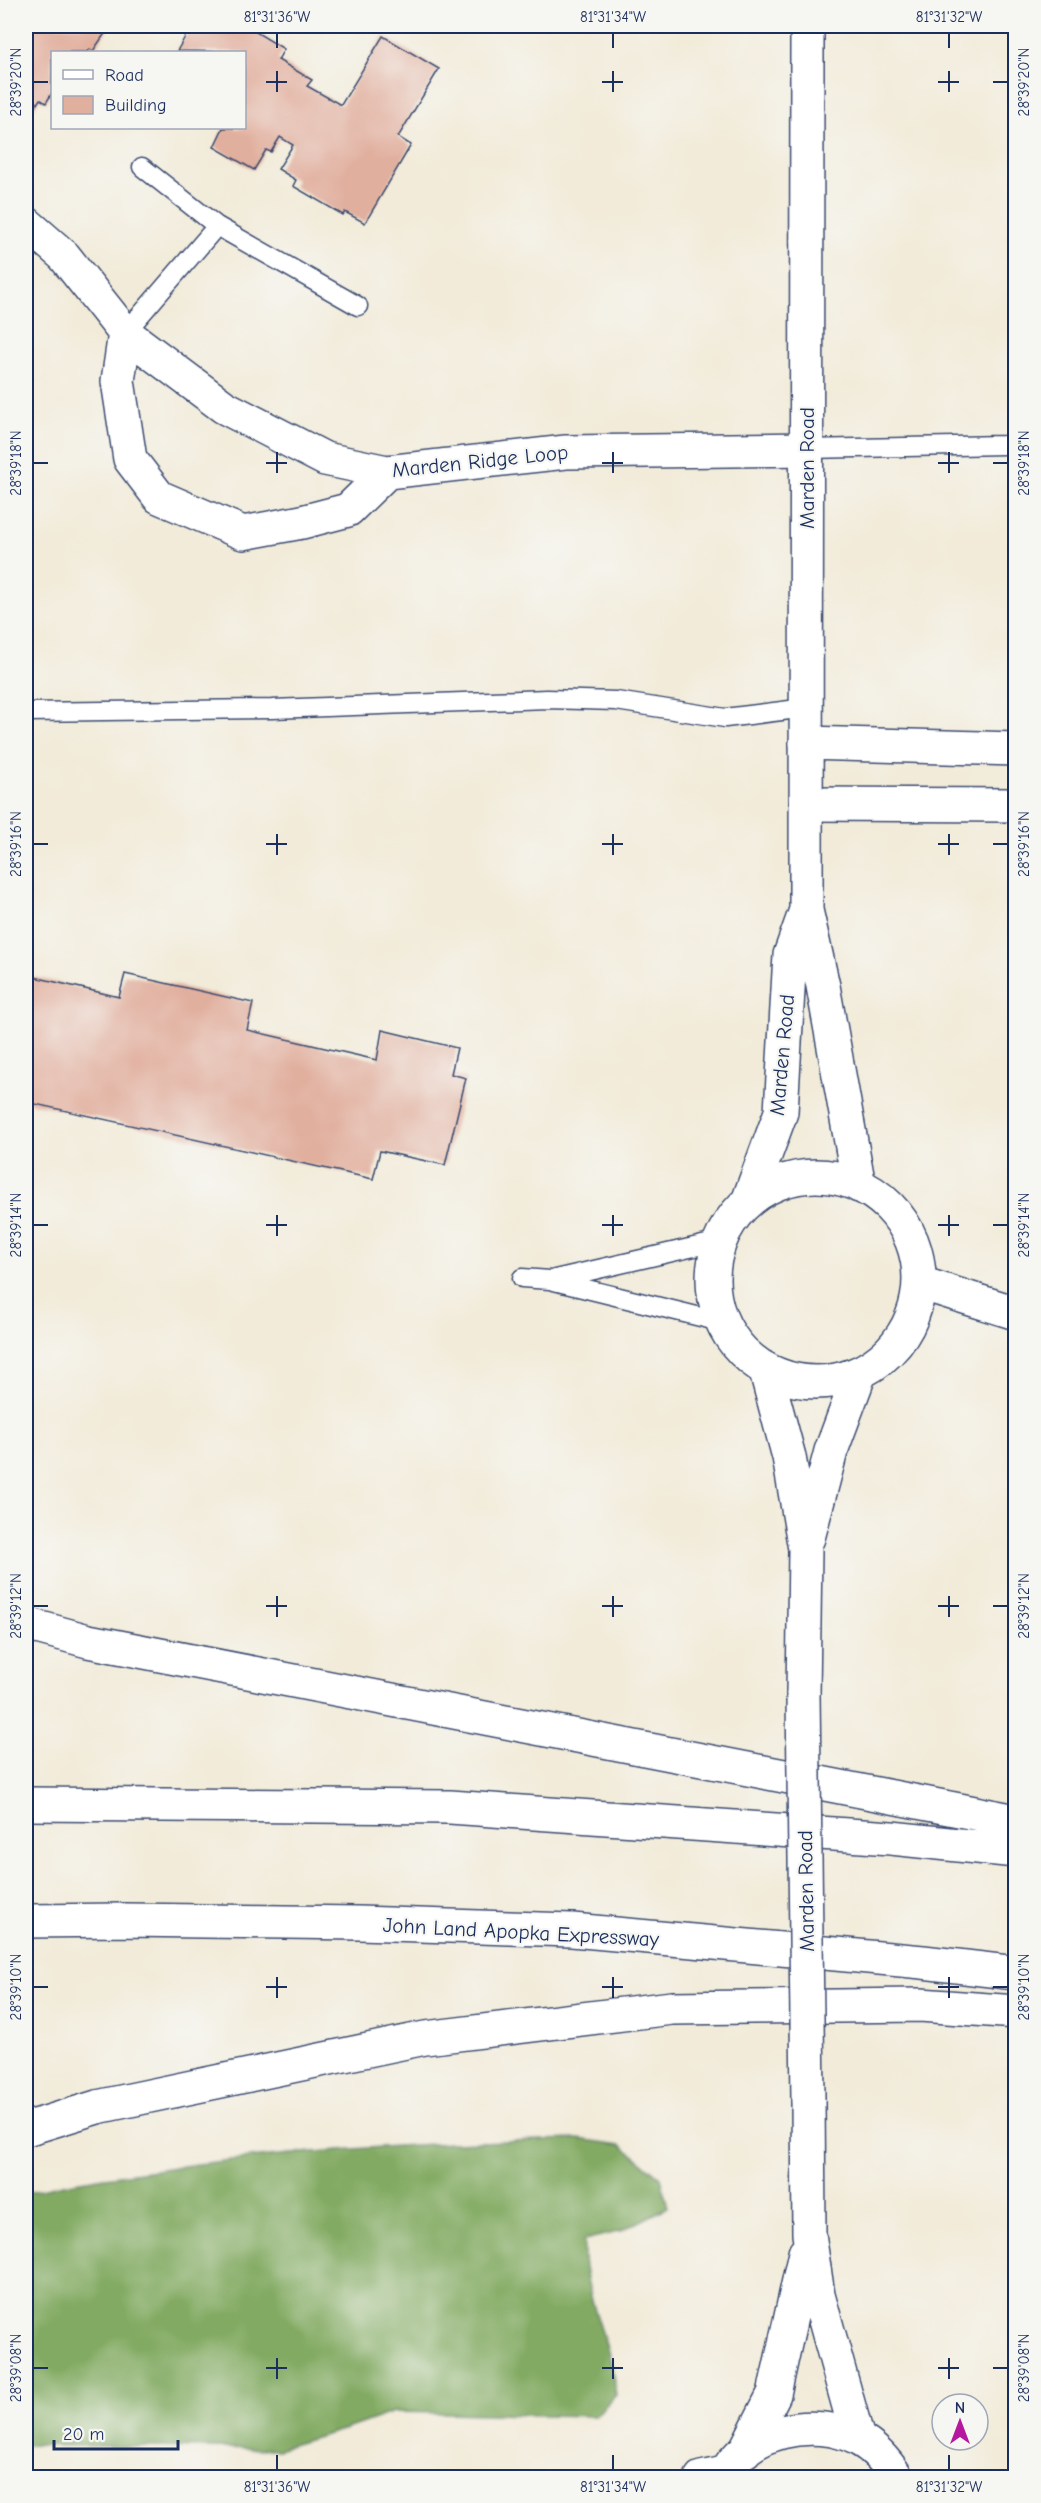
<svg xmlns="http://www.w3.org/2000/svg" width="1041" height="2503" viewBox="0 0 1041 2503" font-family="'Comic Neue',sans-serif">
	<rect width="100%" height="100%" fill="#f6f6f2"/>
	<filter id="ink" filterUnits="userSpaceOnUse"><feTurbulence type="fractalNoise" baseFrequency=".0167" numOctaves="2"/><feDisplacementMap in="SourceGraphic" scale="12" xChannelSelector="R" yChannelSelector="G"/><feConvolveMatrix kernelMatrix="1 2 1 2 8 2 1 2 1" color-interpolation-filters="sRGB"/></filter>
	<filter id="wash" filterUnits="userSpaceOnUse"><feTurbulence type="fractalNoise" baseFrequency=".008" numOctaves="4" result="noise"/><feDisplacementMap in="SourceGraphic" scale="24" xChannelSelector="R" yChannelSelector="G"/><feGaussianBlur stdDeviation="1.35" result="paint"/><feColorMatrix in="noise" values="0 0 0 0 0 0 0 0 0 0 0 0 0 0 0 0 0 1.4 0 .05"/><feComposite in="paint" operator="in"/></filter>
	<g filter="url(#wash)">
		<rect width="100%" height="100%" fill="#f2ebd9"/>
		<path fill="#82aa62" stroke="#4e6c60" stroke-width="1.5" d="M578,2139L621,2145L661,2178L668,2207L621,2231L584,2240C581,2282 601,2323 611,2363C613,2373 614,2384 616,2395L595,2416L394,2412L346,2429L278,2449L26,2445V2193C73,2180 121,2175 169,2168C305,2149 441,2142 578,2139Z"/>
		<g id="blocks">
			<path fill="#e1af9e" d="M26,26H110L93,51L90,49L87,52H52V93L46,103L40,99L32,112L26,108Z
				M193,26H246L284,49L278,60L312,80L307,86L341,105L383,36L439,69L398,137L411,145L365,223L345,212L343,215L293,186L296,180L278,169L293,145L280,137L271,152L266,150L254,170L214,147L223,128H244V52L177,51L189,30L192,32Z
				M125,974L253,1003L247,1030L377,1060L382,1030L457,1048L451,1074L466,1078L445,1165L380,1151L373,1179L26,1102V975L119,997Z"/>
		</g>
	</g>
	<g filter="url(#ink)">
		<use href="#blocks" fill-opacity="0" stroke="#3b4b70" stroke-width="1.5"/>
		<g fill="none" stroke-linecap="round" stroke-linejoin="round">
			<g stroke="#3b4b70" stroke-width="21">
				<path id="service" d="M217,226L358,306
					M125,333L217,226L142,167
					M807,449L1004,445L1016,443
					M26,712L272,709L547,699L616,701L725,718L806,708
					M522,1278L550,1280L721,1322
					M555,1279L720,1241"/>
			</g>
			<g stroke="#3b4b70" stroke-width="36">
				<path id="minor" d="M26,223L64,256L125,333L224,407L325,459L387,472L566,452L807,449
					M125,333L118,381L130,459L159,497L243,533L302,522L348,510L387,472
					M806,743L1016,749
					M806,804L1016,805
					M701,2478L725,2473"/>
			</g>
			<g stroke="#3b4b70" stroke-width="36">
				<path id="tertiary" d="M807,26L806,910L823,986L859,1186
					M713 1279a103 103 0 1 1 206 0a103 103 0 1 1-206 0Z
					M749,1199L781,1112L790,955L806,910
					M766,1371L789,1457L805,1549L803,1695
					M808,1538L831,1451L860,1373
					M808,2099L809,2234L818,2295L858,2439
					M745,2451L774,2394L805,2253
					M723,2478C745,2430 814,2416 858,2439C875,2448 887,2462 897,2478"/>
			</g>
			<g stroke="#3b4b70" stroke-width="36">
				<path id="motorway" d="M920,1283L1016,1313
					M26,1624L88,1641L1016,1821
					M26,1804L450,1807L891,1838L1016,1851
					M26,1921L125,1920L359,1923L572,1930L923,1962L1016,1973
					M26,2129L97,2107L425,2038L672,2008L920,2005L1016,2012"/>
			</g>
			<use href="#service" stroke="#fff" stroke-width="18"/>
			<use href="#minor" stroke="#fff" stroke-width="33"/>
			<use href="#tertiary" stroke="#fff" stroke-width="33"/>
			<use href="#motorway" stroke="#fff" stroke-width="33"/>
			<g stroke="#3b4b70" stroke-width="36" stroke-linecap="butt">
				<path id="tertiary-bridge" d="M803,1695L808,2099"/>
			</g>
			<use href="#tertiary-bridge" stroke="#fff" stroke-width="33"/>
		</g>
	</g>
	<path fill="none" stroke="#1b2f5e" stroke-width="2" d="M277,33V48M613,33V48M949,33V48M277,71V92M613,71V92M949,71V92M33,82H48M266,82H287M602,82H623M938,82H959M993,82H1008M277,452V473M613,452V473M949,452V473M33,463H48M266,463H287M602,463H623M938,463H959M993,463H1008M277,834V855M613,834V855M949,834V855M33,844H48M266,844H287M602,844H623M938,844H959M993,844H1008M277,1215V1236M613,1215V1236M949,1215V1236M33,1225H48M266,1225H287M602,1225H623M938,1225H959M993,1225H1008M277,1596V1617M613,1596V1617M949,1596V1617M33,1606H48M266,1606H287M602,1606H623M938,1606H959M993,1606H1008M277,1977V1998M613,1977V1998M949,1977V1998M33,1987H48M266,1987H287M602,1987H623M938,1987H959M993,1987H1008M277,2358V2379M613,2358V2379M949,2358V2379M33,2368H48M266,2368H287M602,2368H623M938,2368H959M993,2368H1008M277,2455V2470M613,2455V2470M949,2455V2470"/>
	<g text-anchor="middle" stroke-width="4.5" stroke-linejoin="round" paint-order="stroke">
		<g font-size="21" fill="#1b2f5e" stroke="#f6f6f2">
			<text transform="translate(480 461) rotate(-6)" y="7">Marden Ridge Loop</text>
			<text transform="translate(807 468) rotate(-90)" y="7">Marden Road</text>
			<text transform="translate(782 1055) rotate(-85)" y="7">Marden Road</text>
			<text transform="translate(806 1891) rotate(-91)" y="7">Marden Road</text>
			<text transform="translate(521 1932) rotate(3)" y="7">John Land Apopka Expressway</text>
		</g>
	</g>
	<rect width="1041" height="2503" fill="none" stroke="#f6f6f2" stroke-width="66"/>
	<rect x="51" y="51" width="195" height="78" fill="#f6f6f2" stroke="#9ea6b7" stroke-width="1.5"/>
	<rect x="63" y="70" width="30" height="9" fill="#ffffff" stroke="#9ea6b7" stroke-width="1.5"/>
	<text x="105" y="81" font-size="18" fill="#1b2f5e">Road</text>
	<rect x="63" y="96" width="30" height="18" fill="#e1af9e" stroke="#9ea6b7" stroke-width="1.5"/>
	<text x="105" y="111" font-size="18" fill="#1b2f5e">Building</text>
	<g transform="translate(960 2422)"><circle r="28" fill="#f6f6f2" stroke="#9ea6b7" stroke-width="1.5"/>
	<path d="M0-4.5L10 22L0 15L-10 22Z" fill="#b5179e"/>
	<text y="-9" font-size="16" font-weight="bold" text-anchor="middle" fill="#1b2f5e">N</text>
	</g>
	<path d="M54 2440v9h124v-9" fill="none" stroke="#1b2f5e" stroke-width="3"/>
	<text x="63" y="2440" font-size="18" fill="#1b2f5e" stroke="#f6f6f2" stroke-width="4.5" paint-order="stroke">20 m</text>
	<rect x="33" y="33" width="975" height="2437" fill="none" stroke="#1b2f5e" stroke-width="2"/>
	<g font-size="15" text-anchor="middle" fill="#1b2f5e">
		<text x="277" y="22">81°31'36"W</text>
		<text x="613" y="22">81°31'34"W</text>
		<text x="949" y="22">81°31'32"W</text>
		<text transform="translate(16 82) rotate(-90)" y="5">28°39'20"N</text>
		<text transform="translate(1024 82) rotate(-90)" y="5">28°39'20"N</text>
		<text transform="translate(16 463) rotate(-90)" y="5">28°39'18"N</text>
		<text transform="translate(1024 463) rotate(-90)" y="5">28°39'18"N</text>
		<text transform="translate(16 844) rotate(-90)" y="5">28°39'16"N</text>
		<text transform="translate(1024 844) rotate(-90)" y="5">28°39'16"N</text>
		<text transform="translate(16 1225) rotate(-90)" y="5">28°39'14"N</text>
		<text transform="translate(1024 1225) rotate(-90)" y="5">28°39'14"N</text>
		<text transform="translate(16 1606) rotate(-90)" y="5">28°39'12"N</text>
		<text transform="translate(1024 1606) rotate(-90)" y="5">28°39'12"N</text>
		<text transform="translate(16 1987) rotate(-90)" y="5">28°39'10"N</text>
		<text transform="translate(1024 1987) rotate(-90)" y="5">28°39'10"N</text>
		<text transform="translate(16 2368) rotate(-90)" y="5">28°39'08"N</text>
		<text transform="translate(1024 2368) rotate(-90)" y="5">28°39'08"N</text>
		<text x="277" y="2492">81°31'36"W</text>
		<text x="613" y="2492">81°31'34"W</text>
		<text x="949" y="2492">81°31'32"W</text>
	</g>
</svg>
